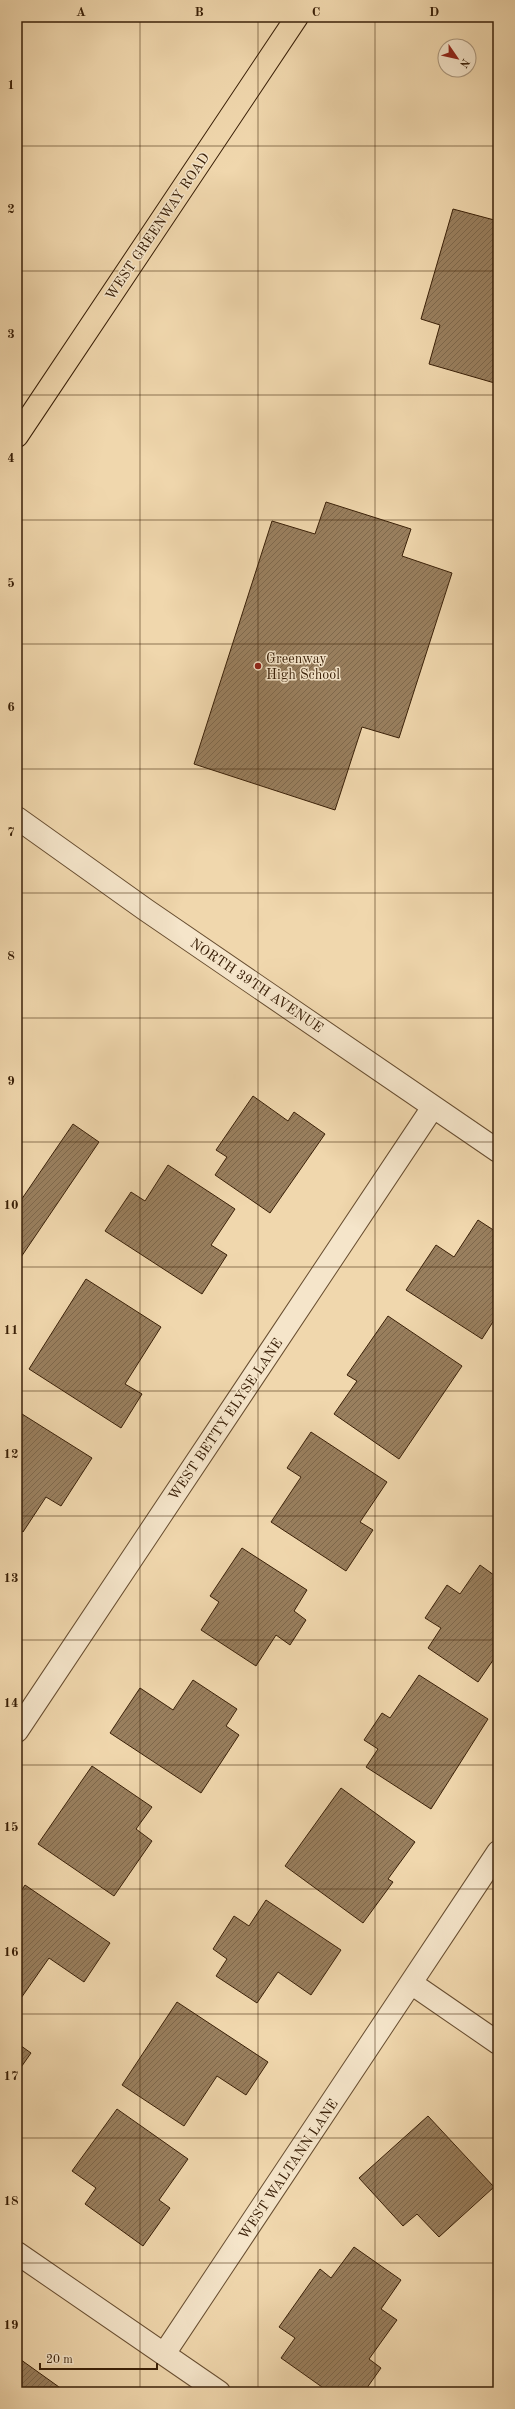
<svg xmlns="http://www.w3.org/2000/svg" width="515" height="2409" viewBox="0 0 515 2409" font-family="'Old Standard TT',serif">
	<defs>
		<pattern id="building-hatch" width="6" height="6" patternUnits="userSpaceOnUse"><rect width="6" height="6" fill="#997f5e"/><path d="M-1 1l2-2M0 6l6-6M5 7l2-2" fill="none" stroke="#7e684c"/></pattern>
	</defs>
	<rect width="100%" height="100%" fill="#f0d7ad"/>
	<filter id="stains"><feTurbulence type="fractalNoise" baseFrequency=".005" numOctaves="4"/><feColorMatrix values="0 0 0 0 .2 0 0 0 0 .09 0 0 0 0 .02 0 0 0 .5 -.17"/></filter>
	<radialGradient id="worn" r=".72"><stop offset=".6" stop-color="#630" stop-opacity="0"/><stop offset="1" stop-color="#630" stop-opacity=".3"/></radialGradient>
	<path fill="url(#building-hatch)" stroke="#3a2008" d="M453,209L498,221V384L429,364L440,325L421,319Z
		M326,502L411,529L402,556L452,573L399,738L362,727L335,810L194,764L272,521L315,534Z
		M253,1096L288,1121L294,1112L325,1134L270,1213L215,1175L227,1157L216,1150Z
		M73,1124L99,1142L17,1263V1206Z
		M168,1165L235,1209L211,1245L227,1255L202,1294L105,1231L131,1192L145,1201Z
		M478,1220L498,1233V1314L482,1339L406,1290L436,1245L454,1257Z
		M86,1279L161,1327L125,1384L142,1394L121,1428L29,1369Z
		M388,1316L462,1366L399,1459L334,1414L357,1381L347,1375Z
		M22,1414L92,1458L61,1506L46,1497L23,1532L17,1528V1421Z
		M311,1432L387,1482L360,1522L373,1530L346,1571L271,1522L301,1477L287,1468Z
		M242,1548L307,1590L294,1611L306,1620L290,1645L276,1635L256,1666L201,1630L219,1602L210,1596Z
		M480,1565L498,1578V1653L478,1682L428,1648L441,1628L425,1618L447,1585L460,1594Z
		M419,1675L488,1719L431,1809L366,1767L378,1749L364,1740L382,1713L390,1718Z
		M193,1680L237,1709L226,1726L239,1735L201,1793L110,1733L140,1688L173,1710Z
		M92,1766L152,1807L136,1829L152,1841L114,1896L38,1844Z
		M341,1788L415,1842L388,1879L393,1882L363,1923L285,1866Z
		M25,1885L110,1943L84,1982L49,1958L19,2001L17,2000V1897Z
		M266,1900L341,1950L311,1995L278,1972L257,2003L216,1976L227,1959L213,1949L234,1916L249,1926Z
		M177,2002L268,2062L246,2095L217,2076L184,2126L122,2085Z
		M17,2043L31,2053L17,2073Z
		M117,2109L188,2159L159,2200L170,2208L143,2246L85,2204L96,2188L72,2171Z
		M428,2116L494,2187L439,2237L417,2214L403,2226L359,2178Z
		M354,2247L401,2280L381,2309L397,2320L369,2359L381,2368L364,2392H329L281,2358L295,2338L279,2327L320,2269L331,2278Z
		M17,2357L66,2392H17Z"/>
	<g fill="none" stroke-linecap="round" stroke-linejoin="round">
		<g stroke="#684e31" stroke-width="24">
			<path id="minor" d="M17,818L146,910L498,1151
				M17,1731L433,1107
				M411,1983L498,2043
				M17,2253L219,2392
				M164,2354L498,1852"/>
		</g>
		<g stroke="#3a2008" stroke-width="24">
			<path id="major" d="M17,436L297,17"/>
		</g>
		<use href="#minor" stroke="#f5e5ca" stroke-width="22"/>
		<use href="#major" stroke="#f0d7ad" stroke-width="22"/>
	</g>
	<path fill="none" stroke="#3a2008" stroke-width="1" stroke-opacity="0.55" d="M140,17V2392M258,17V2392M375,17V2392M17,146H498M17,271H498M17,395H498M17,520H498M17,644H498M17,769H498M17,893H498M17,1018H498M17,1142H498M17,1267H498M17,1391H498M17,1516H498M17,1640H498M17,1765H498M17,1889H498M17,2014H498M17,2138H498M17,2263H498"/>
	<circle fill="#8f2418" stroke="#f5e5ca" stroke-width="1.5" cx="258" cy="666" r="4"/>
	<g text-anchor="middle" stroke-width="3" stroke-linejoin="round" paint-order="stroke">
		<g font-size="14" fill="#3a2008" stroke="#f5e5ca">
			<text transform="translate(157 226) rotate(-56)" y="5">WEST GREENWAY ROAD</text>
			<text transform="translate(257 985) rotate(34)" y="5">NORTH 39TH AVENUE</text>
			<text transform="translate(225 1419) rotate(-56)" y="5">WEST BETTY ELYSE LANE</text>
			<text transform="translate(288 2169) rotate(-56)" y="5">WEST WALTANN LANE</text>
		</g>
		<g font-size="14" fill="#3a2008" stroke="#f5e5ca" text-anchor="start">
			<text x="266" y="663">Greenway<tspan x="266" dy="16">High School</tspan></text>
		</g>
	</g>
	<rect width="515" height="2409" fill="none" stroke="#f0d7ad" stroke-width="44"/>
	<g transform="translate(457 58) rotate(124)"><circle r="19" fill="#f5e5ca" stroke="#aa967c"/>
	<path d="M0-3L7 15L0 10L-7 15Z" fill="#8f2418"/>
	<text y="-6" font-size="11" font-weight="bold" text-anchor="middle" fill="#3a2008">N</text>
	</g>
	<path d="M40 2363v6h117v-6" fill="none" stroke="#3a2008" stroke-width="2"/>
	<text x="46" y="2363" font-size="12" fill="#3a2008" stroke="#f5e5ca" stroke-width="3" paint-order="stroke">20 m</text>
	<rect x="22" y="22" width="471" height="2365" fill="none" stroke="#3a2008" stroke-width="1.5"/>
	<g font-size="13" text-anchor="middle" font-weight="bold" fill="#3a2008">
		<text x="81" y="16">A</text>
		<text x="199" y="16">B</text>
		<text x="316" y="16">C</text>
		<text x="434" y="16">D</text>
		<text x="11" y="89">1</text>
		<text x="11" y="213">2</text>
		<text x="11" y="338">3</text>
		<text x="11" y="462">4</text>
		<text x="11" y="587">5</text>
		<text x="11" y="711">6</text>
		<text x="11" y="836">7</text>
		<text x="11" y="960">8</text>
		<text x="11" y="1085">9</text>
		<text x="11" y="1209">10</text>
		<text x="11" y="1334">11</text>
		<text x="11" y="1458">12</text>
		<text x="11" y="1582">13</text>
		<text x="11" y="1707">14</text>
		<text x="11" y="1831">15</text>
		<text x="11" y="1956">16</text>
		<text x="11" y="2080">17</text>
		<text x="11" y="2205">18</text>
		<text x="11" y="2329">19</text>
	</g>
	<rect width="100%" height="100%" filter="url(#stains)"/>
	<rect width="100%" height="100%" fill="url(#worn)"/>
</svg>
